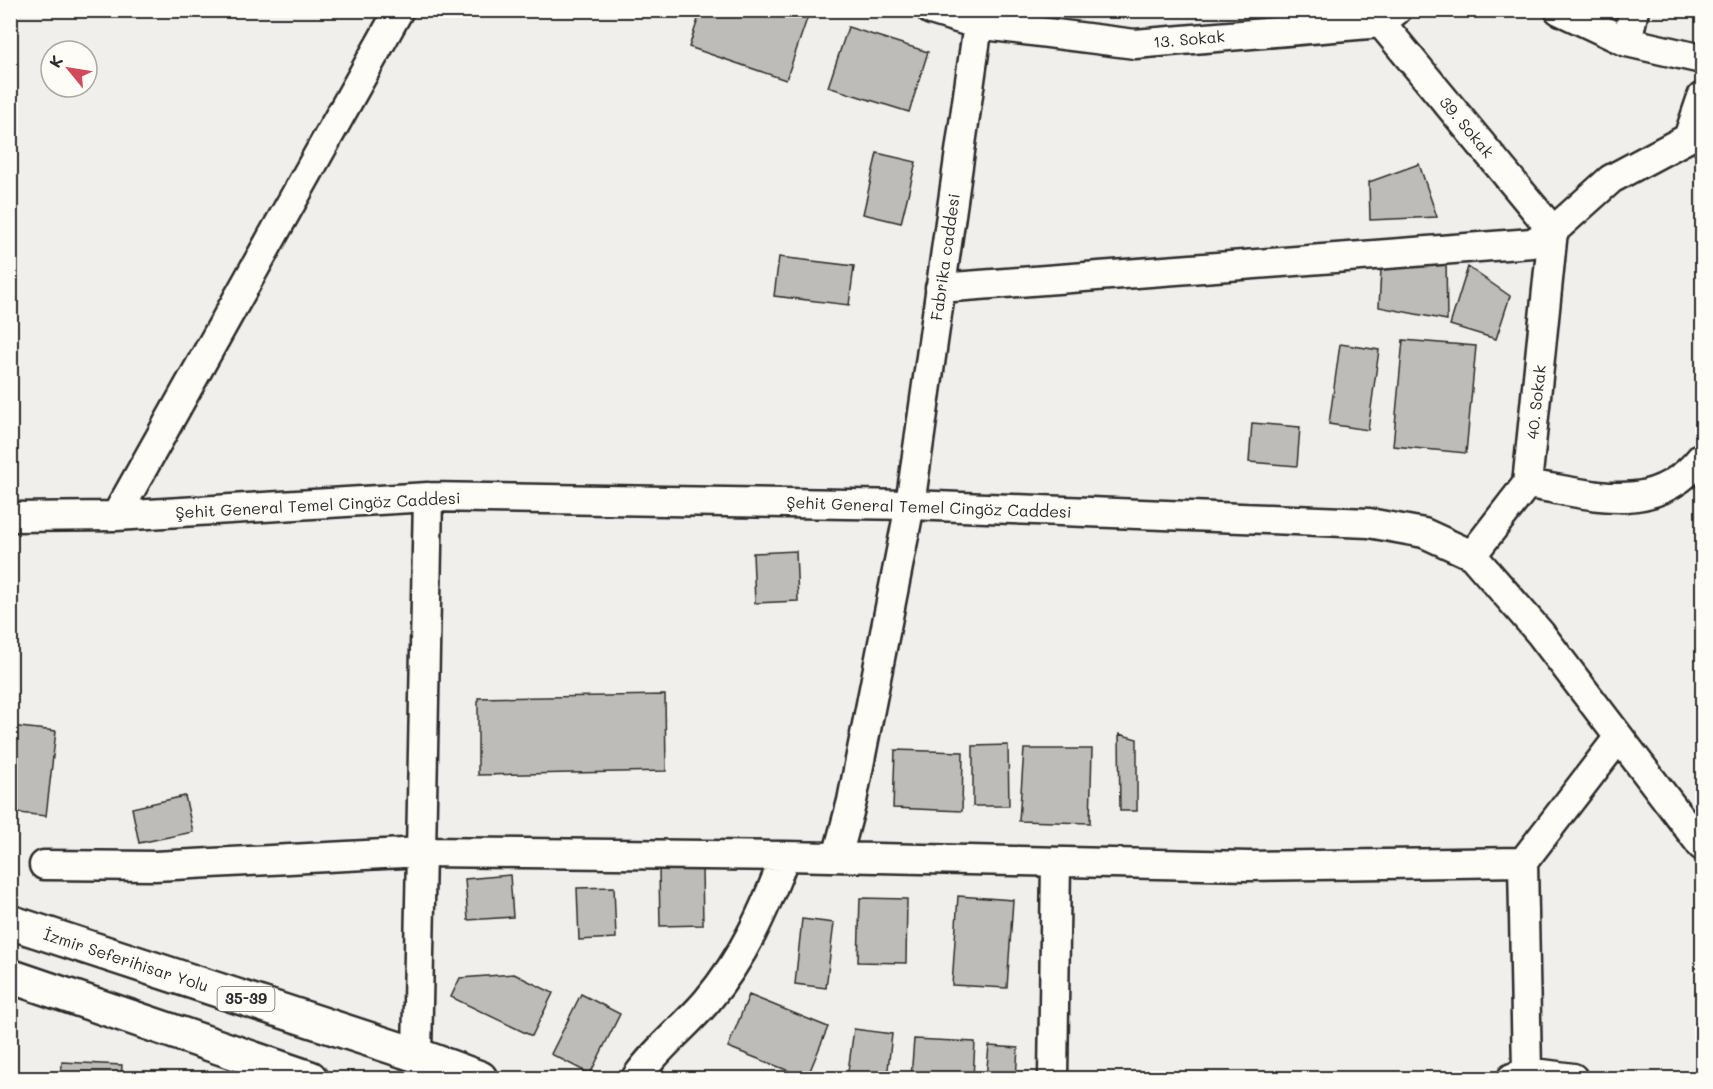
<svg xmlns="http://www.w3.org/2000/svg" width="1713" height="1089" viewBox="0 0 1713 1089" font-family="Mali,sans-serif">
	<rect width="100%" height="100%" fill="#f0efeb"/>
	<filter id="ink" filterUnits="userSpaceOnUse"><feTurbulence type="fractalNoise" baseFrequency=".0167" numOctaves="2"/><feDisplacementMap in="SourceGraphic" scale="12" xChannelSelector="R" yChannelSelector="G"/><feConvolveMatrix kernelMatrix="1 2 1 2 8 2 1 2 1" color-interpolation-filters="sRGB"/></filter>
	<g filter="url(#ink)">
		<path fill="#bdbcb8" stroke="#2b2b2b" stroke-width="1.5" d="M701,10H810L786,80L689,47Z
			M848,27L928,52L909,112L828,87Z
			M877,153L916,162L901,223L863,214Z
			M1419,164L1437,217L1370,220L1369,182Z
			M779,257L854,266L849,305L774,296Z
			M1446,260L1447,320L1379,307L1381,270Z
			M1468,267L1510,296L1496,339L1450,325Z
			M1403,340L1476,346L1466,453L1393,446Z
			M1340,344L1379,350L1368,430L1329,424Z
			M1252,423L1300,427L1297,466L1249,462Z
			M796,551L798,601L755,603L753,553Z
			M665,695L666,771L478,775V698Z
			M10,726L56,731L46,816L10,812Z
			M1119,734L1137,739V811H1120Z
			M1008,745L1009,806H973V746Z
			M1024,749H1092L1090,823L1019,821Z
			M895,750L963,752L962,811L893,808Z
			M185,796L193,832L139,843L132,808Z
			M702,868L703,925L660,926L659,869Z
			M510,875L513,917L468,920L465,879Z
			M614,887L616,938L579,940L577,888Z
			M958,896L1013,900L1007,988L952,985Z
			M860,898L907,899L906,963L858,962Z
			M802,919L834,923L826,988L795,984Z
			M514,974L553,993L532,1036L451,997L460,978Z
			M581,994L620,1014L590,1074L551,1054Z
			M749,995L828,1027L807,1078L728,1047Z
			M854,1029L892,1034L887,1078H847Z
			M914,1039L975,1042L973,1078H911Z
			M989,1046L1018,1048L1016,1078H986Z
			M62,1062L122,1065L121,1078H61Z
			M10,1071L39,1072V1078H10Z"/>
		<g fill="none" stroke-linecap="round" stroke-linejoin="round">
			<g stroke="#2b2b2b" stroke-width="33">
				<path id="minor" d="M931,10L977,24L1135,44L1381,23L1397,10
					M1559,10L1627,42L1702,59
					M1381,23L1553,231
					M1627,42L1634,10
					M940,288L1532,243L1553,231L1611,179L1688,138L1702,97
					M1527,484C1594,494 1653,518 1702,457
					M116,516L399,10
					M10,517L116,516L428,497L910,505L1369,523L1424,533L1472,555L1540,633L1702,846
					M1472,555L1527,484L1553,231
					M837,857L852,801L910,505L980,10
					M44,865L155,866L422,852L785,856L1249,866L1523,862L1619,737
					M417,1055L428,497
					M1527,1072L1573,1078
					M636,1078C656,1049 685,1027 707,1001C744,957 765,909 785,856
					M1053,1078L1056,862
					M1512,1078L1527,1072L1523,862"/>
			</g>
			<g stroke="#2b2b2b" stroke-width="38">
				<path id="primary" d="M10,922L417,1055L480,1078
					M10,976L310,1078"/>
			</g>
			<use href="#minor" stroke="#fdfcf7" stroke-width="28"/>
			<use href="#primary" stroke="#fdfcf7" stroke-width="33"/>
		</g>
	</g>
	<g text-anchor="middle" stroke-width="4.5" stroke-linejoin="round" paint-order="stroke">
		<rect fill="#fdfcf7" stroke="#6a6a68" stroke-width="1.5" x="217.5" y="987" width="57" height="24" rx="4.5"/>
		<g font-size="15" font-weight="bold" fill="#2b2b2b">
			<text x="246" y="1004">35-39</text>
		</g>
		<g font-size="16" fill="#2b2b2b" stroke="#fdfcf7">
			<text transform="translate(1189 39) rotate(-5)" y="6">13. Sokak</text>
			<text transform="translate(1467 127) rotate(50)" y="6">39. Sokak</text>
			<text transform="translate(945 257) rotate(-82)" y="6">Fabrika caddesi</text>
			<text transform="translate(1536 402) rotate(-84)" y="6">40. Sokak</text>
			<text transform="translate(318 505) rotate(-3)" y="6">Şehit General Temel Cingöz Caddesi</text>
			<text transform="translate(929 507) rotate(2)" y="6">Şehit General Temel Cingöz Caddesi</text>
			<text transform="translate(126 960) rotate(18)" y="6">İzmir Seferihisar Yolu</text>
		</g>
	</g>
	<rect width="1713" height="1089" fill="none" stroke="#fdfcf7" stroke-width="36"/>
	<rect x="18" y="18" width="1677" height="1053" fill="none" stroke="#2b2b2b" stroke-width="2" filter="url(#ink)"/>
	<g transform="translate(69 69) rotate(300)"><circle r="28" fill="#fdfcf7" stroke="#a9a8a5" stroke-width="1.5"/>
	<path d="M0-4.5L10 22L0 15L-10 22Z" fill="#d1495b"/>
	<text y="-9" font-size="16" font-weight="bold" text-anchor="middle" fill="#2b2b2b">K</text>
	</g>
</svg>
